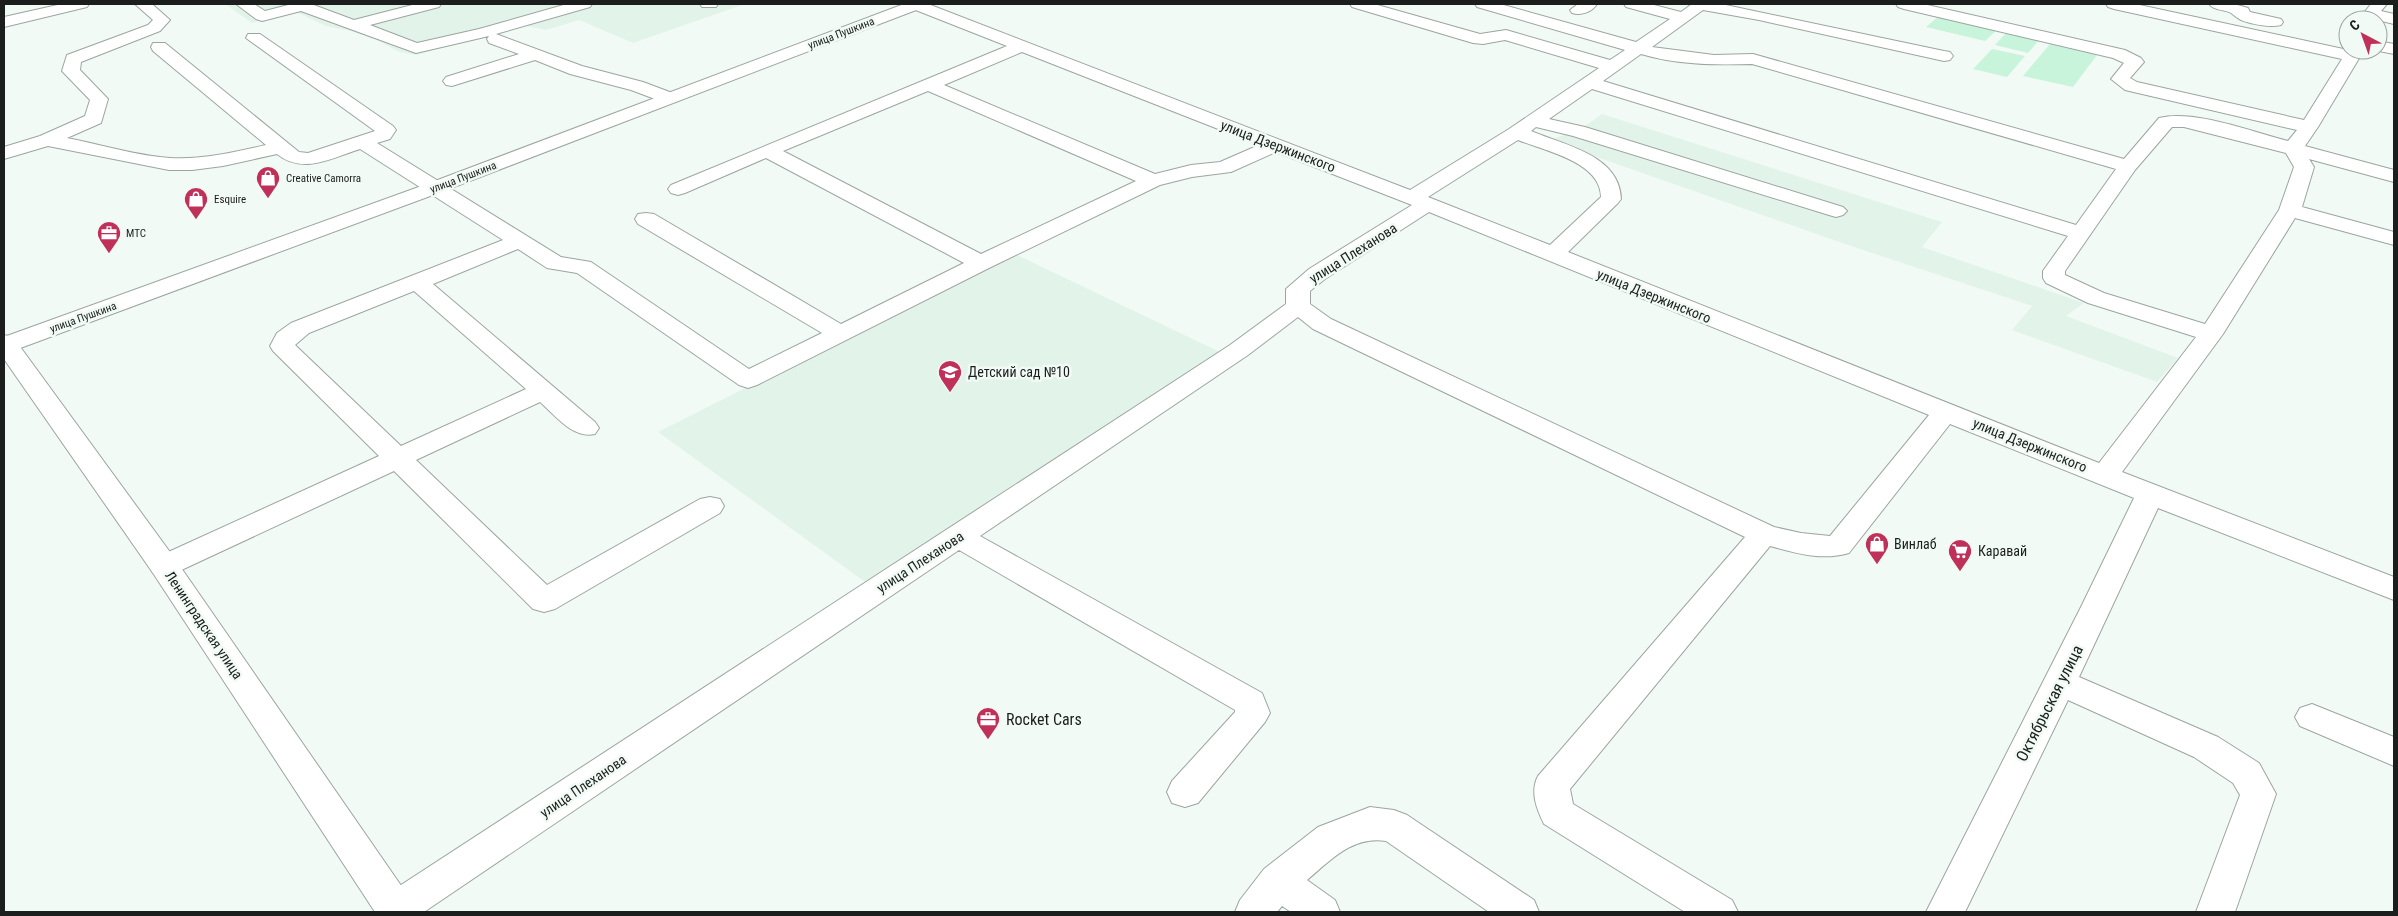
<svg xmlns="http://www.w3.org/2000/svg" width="2398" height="916" viewBox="0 0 2398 916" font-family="'Roboto Condensed',sans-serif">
	<rect width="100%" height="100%" fill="#f1faf5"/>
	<path fill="#e2f4ea" d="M225,4H745L633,43L579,20L546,30L517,24L416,55L399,52L377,40L351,31L326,26L294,11L252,23Z
		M1602,114L1942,222L1922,247L2084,303L2066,316L2178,358L2157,382L2012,330L2032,306L1848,245L1548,140L1578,131Z
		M1013,253L1222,353L872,587L658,432Z"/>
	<path fill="#c8f4db" d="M1939,16L1998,29L1985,41L1926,27Z
		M2006,33L2039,40L2028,53L1995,45Z
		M2050,44L2097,55L2073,87L2023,76Z
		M1992,49L2025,56L2007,77L1973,69Z"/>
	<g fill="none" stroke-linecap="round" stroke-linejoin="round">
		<g stroke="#9ca59f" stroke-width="2">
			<path id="minor" d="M62,4H89L87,7L4,27V17Z
				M135,4H152L170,20L160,31L81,62L80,70L108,99L101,123L67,138C99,144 138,156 170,158C202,160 235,152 266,145L153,51L151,47L153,43H165L299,152L308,153L375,131L246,38L248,34H260L393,126L396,130L390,139L377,143L561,257L591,262L749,369L822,333L638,224L635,219L638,214L646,213L654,214L841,324L964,263L766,158L685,193L678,195L671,193L668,189L671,185L1007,46L908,7L906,4H928L1410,190L1509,129L1599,68L1505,40L1483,44L1473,43L1352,7L1350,4H1374L1480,34L1506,30L1610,60L1625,50L1477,7L1475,4H1500L1636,42L1670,19L1626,7L1624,4H1650L1681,12L1692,4H1721L1944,51L1950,52L1953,56L1950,60L1944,61L1759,20L1703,10L1652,47L1714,55L1753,54L2124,159L2159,118C2194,109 2253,132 2288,141L2297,130L2125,90L2111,79L2124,63L2113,58L1904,9L1898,7L1896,4H1923L2125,50L2141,58L2144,62L2130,78L2137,82L2304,120L2342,59L2114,9L2108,7L2106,4H2135L2348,50H2364L2318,127L2305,146L2394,170V182L2309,159L2314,167L2302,207L2394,232V245L2295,218L2223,334L2122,472L2394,577V600L2158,508L2079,677L2218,737L2259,763L2276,794L2235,912H2196L2240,795L2233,783L2194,757L2068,700L1965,912H1926L2081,607L2134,498L1950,424L1849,553C1822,561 1796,553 1770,546L1570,789L1573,804L1732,900L1738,912H1685L1544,824C1536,808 1530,791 1538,776L1745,537L1313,329L1298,317L1248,355L980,536L1262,693L1270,713L1265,722L1198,803L1185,807L1172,803L1167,792L1172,781L1235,712V710L959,550L424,912H376L381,898L1230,345L1286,304V289L1309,269L1412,205L1276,152L1231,172L1192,177L1160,185L989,268L757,385L748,388L739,385L577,273L547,268L518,249L433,284L595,422L599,428L595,434C573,439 556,416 540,402L416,460L547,585L700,499L710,497L720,499L724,506L720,513L555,609L544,612L533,609L394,471L175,573L164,576L153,573L149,566L153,559L379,456L273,351L270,346L277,333L291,323L503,240L360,149C332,158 303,175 277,154L223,166L192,170H169L48,146L4,159V147L40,136L85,116L90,100L62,71L67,55L148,25L153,20ZM1022,52L1259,145L1220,162L1191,165L1155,174L944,85ZM1641,54C1677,65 1715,65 1752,64L2116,169L2076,225L1603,81ZM1592,89L2068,236L2043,271V278L2046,283L2088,303L2196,337L2099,463L1568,252L1618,203L1621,199C1620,155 1564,145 1531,131L1536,127L1573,136L1829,215L1836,217L1843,215L1847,211L1843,207L1585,127L1549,119ZM928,91L1136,181L981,254L783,151ZM2172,127H2184L2286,153L2294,167L2279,210L2205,324L2104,293L2065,275V271L2135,170ZM1518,140C1545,151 1601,162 1601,197L1550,245L1428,197ZM1429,212L1929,415L1830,536L1801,533L1774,527L1331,319L1310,304V291L1325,279ZM414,291L526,389L401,446L295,345L309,333Z
				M236,4H254L265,11L292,4H311L354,20L416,4H441L439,7L370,25L417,43L479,29L567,4H592L590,7L496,34L582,66L643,82L675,94L678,98L675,102H663L631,90L570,74L535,60L452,86L446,85L443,81L446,77L519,54L489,43L487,39L489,36L416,53L301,11L262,21L256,19Z
				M700,4H718L716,7H702Z
				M1578,4H1597C1592,12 1581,16 1572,13L1570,10Z
				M2209,4H2234L2248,8L2250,12L2281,19L2283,22L2281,25C2270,28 2251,24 2241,20C2237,18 2234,15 2231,13C2224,9 2214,11 2209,4Z
				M2371,4H2387L2381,11L2394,14V24L2365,17L2363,14Z
				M2378,41L2394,44V54L2374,50H2378Z
				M2312,704L2394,737V766L2300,726L2295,717L2300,708Z
				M1370,807L1394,810L1407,815L1534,900L1539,912H1489L1386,841C1352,836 1331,860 1307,880L1335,900L1340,912H1291L1282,906L1277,912H1235L1240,900L1264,869L1318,827Z"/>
		</g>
		<g stroke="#9ca59f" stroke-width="2">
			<path id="major" d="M904,4H926L924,7L441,192L15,350L4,352V337L427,184Z"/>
		</g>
		<g stroke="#9ca59f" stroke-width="2">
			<path id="highway" d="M4,335L13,337L175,559L411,900L416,912H375L153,573L4,359Z"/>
		</g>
		<use href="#minor" fill="#fff" fill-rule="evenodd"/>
		<use href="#major" fill="#fff" fill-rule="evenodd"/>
		<use href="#highway" fill="#fff" fill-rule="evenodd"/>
	</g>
	<defs>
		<g id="shop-pin" transform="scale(1.25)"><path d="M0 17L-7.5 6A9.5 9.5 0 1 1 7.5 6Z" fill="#c0315a" stroke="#f1faf5"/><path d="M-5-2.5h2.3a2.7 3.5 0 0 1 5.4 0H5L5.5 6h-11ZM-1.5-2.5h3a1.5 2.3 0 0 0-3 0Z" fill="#fff"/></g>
		<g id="office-pin" transform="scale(1.25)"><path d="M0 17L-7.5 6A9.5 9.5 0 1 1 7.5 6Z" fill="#c0315a" stroke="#f1faf5"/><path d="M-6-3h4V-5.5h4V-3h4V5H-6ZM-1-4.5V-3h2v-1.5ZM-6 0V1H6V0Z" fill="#fff"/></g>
		<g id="school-pin" transform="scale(1.25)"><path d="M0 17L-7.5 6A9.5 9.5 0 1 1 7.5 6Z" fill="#c0315a" stroke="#f1faf5"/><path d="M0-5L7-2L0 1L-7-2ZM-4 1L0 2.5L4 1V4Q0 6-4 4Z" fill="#fff"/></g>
		<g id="supermarket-pin" transform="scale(1.25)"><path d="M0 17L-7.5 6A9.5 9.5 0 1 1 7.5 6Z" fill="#c0315a" stroke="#f1faf5"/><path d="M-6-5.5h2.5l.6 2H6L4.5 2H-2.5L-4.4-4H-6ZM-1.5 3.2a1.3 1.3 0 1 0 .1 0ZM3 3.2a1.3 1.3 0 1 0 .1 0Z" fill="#fff"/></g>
	</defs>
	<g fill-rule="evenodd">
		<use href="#shop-pin" x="268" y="178"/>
		<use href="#shop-pin" x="196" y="199"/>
		<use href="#office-pin" x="109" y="233"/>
		<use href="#school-pin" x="950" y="372"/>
		<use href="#shop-pin" x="1877" y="544"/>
		<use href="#supermarket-pin" x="1960" y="551"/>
		<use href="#office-pin" x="988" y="719"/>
	</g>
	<g text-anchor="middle" stroke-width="5" stroke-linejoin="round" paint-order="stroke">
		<g font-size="11" fill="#1b1e1c" stroke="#f1faf5">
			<text transform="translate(841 33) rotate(-21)" y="4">улица Пушкина</text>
			<text transform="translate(463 177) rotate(-21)" y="4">улица Пушкина</text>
			<text transform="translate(83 317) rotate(-20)" y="4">улица Пушкина</text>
		</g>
		<g font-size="11" fill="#1b1e1c" stroke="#f1faf5" text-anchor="start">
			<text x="286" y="182">Creative Camorra</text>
			<text x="214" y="203">Esquire</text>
			<text x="126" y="237">МТС</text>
		</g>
		<g font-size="14" fill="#1b1e1c" stroke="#f1faf5">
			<text transform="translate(1278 146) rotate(21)" y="5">улица Дзержинского</text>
			<text transform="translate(1353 253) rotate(-32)" y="5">улица Плеханова</text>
			<text transform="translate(1654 296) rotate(22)" y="5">улица Дзержинского</text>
			<text transform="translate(2030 445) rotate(22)" y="5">улица Дзержинского</text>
			<text transform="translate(920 562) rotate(-33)" y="5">улица Плеханова</text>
			<text transform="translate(204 625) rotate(56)" y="5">Ленинградская улица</text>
			<text transform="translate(583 786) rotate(-34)" y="5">улица Плеханова</text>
		</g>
		<g font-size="14" fill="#1b1e1c" stroke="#f1faf5" text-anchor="start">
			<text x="968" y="377">Детский сад №10</text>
			<text x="1894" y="549">Винлаб</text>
			<text x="1978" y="556">Каравай</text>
		</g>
		<g font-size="16" fill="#1b1e1c" stroke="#f1faf5">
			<text transform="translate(2049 703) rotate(-63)" y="6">Октябрьская улица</text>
		</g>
		<g font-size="16" fill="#1b1e1c" stroke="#f1faf5" text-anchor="start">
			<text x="1006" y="725">Rocket Cars</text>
		</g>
	</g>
	<rect width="2398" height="916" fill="none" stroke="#1b1e1c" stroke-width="10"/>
	<g transform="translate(2363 35) rotate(319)"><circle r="24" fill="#f1faf5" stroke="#9ba29e"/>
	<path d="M0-4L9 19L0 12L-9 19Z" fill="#c0315a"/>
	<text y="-8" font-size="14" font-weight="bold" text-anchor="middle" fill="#1b1e1c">С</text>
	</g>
</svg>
